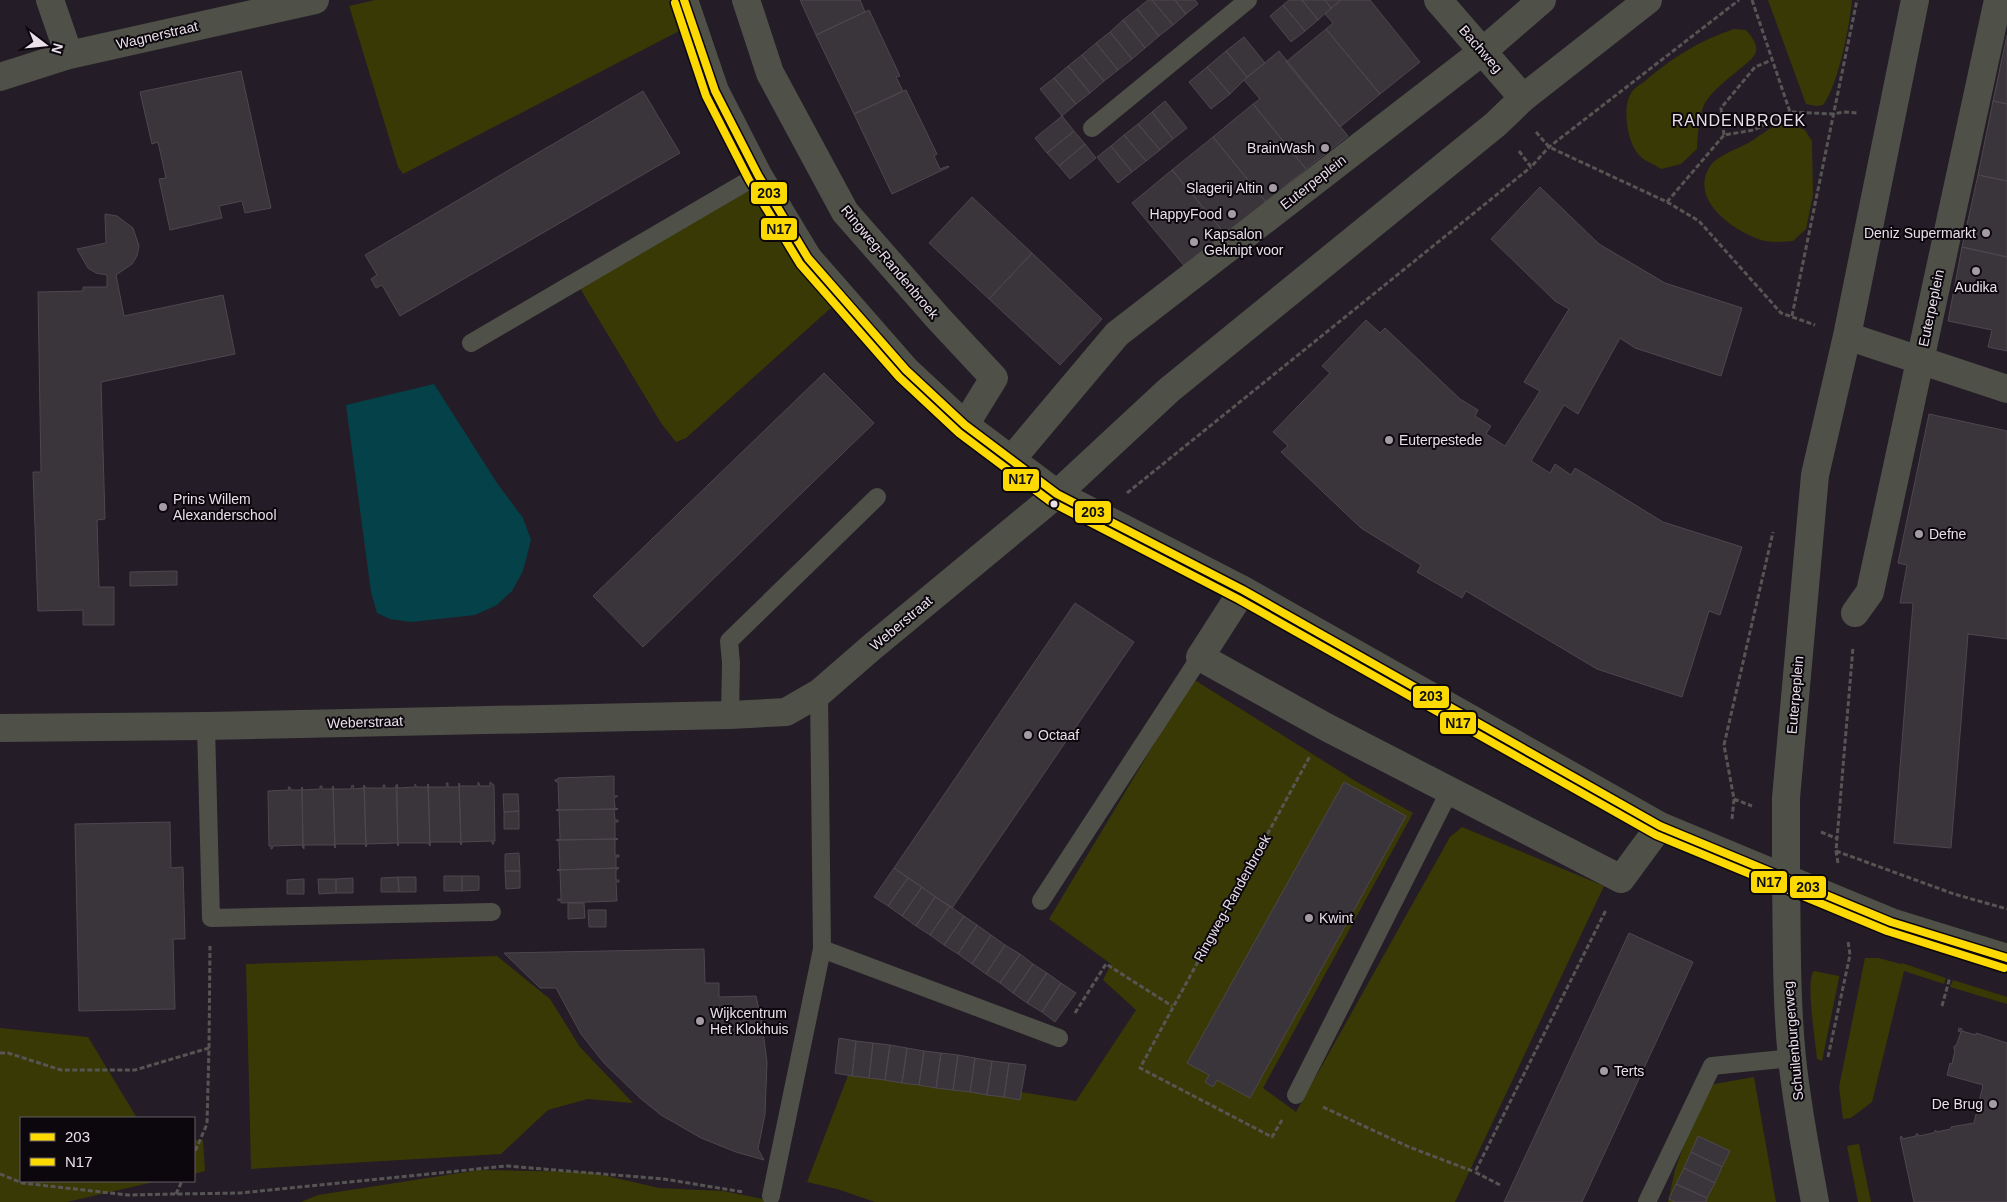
<svg xmlns="http://www.w3.org/2000/svg" width="2007" height="1202" viewBox="0 0 2007 1202" font-family="Helvetica,sans-serif">
	<rect width="100%" height="100%" fill="#241c26"/>
	<path fill="#383905" d="M375,0H673L683,29L403,174L398,167L349,6Z
		M1768,0H1852C1850,25 1838,86 1823,105L1816,106L1806,104Z
		M1734,29L1746,30C1766,53 1754,57 1735,73C1726,80 1714,90 1707,100C1699,110 1698,136 1697,149L1681,164L1661,169C1654,164 1644,161 1639,155C1627,142 1622,108 1631,93C1634,88 1641,84 1645,81C1672,58 1700,40 1734,29Z
		M1787,123L1805,130L1812,141L1813,195L1806,229L1793,241C1781,242 1769,243 1758,239C1731,229 1689,199 1710,166C1718,155 1738,149 1750,142C1764,134 1769,126 1787,123Z
		M754,187L804,272L832,307L686,438L676,442L661,423L578,285Z
		M1193,679L1357,782L1413,813L1263,1088L1296,1112L1450,837L1462,827L1604,886L1455,1202H875L837,1189L807,1182L852,1065L1076,1101L1136,1010L1103,980L1111,964L1049,919Z
		M497,956L550,999L580,1047L633,1103L588,1099L548,1110L501,1154L251,1169L246,964Z
		M1865,958H1878L1901,964L1902,963L1946,978L1944,984L1904,971L1872,1102L1851,1118L1843,1119L1839,1087Z
		M1814,971L1839,976V978L1822,1061L1817,1059C1816,1045 1805,979 1814,971Z
		M1953,980L2007,997V1004L1950,987Z
		M0,1028L88,1037L137,1118H21V1181H158L67,1202H0Z
		M1754,1077L1776,1202H1668L1675,1170L1697,1108L1714,1084Z
		M194,1140H203L205,1171L194,1174Z
		M1859,1144L1871,1202H1858L1847,1146Z
		M479,1170L590,1172L659,1188L723,1191L777,1202H301L318,1195Z"/>
	<path fill="#054149" d="M434,384L497,483L523,518L531,540L523,571L512,591L497,605L475,615L411,622L390,619L377,613L371,592L346,405Z"/>
	<path fill="#3a343b" stroke="#4e474f" d="M800,0H860L865,12L816,35Z
		M1148,0H1152L1173,25L1159,36L1137,9Z
		M1152,0H1175L1186,14L1173,25Z
		M1175,0H1195L1198,4L1186,14Z
		M1289,0H1302L1318,20L1305,31L1283,5Z
		M1302,0H1325L1331,8L1318,20Z
		M1325,0H1341L1331,8Z
		M1341,0H1370L1420,62L1380,94L1326,29L1333,23L1325,14Z
		M1283,5L1305,31L1291,42L1270,16Z
		M1137,9L1159,36L1145,48L1123,20Z
		M869,10L900,76L896,77L903,91L854,114L816,35Z
		M1123,20L1145,48L1132,59L1110,32Z
		M1326,29L1380,94L1340,127L1286,62Z
		M1110,32L1132,59L1118,70L1096,43Z
		M2007,35V104L1993,101Z
		M1244,37L1265,63L1247,77L1226,51Z
		M1096,43L1118,70L1104,81L1082,55Z
		M1226,51L1247,77L1230,94L1207,67Z
		M1279,51L1348,136L1306,169L1253,104L1260,99L1244,80Z
		M1082,55L1104,81L1090,93L1068,66Z
		M1068,66L1090,93L1076,104L1054,78Z
		M1207,67L1230,94L1211,109L1189,82Z
		M241,71L271,208L245,213L242,201L219,206L222,218L170,230L159,179L166,178L158,142L152,144L140,92Z
		M1054,78L1076,104L1062,116L1040,89Z
		M906,90L937,154L934,156L940,169L948,166L949,167L892,194L854,114Z
		M643,91L680,153L400,316L382,285L376,288L371,279L377,275L365,255Z
		M1165,101L1187,128L1173,139L1152,112Z
		M1993,101L2007,104V181L1978,175Z
		M1253,104L1306,169L1266,202L1213,137Z
		M1152,112L1173,139L1160,150L1138,124Z
		M1062,116L1074,131L1047,153L1035,138Z
		M1138,124L1160,150L1146,161L1124,135Z
		M1074,131L1085,144L1059,166L1047,153Z
		M1124,135L1146,161L1132,172L1111,146Z
		M1213,137L1266,202L1226,235L1172,170Z
		M1085,144L1096,158L1070,179L1059,166Z
		M1111,146L1132,172L1118,183L1097,157Z
		M1172,170L1226,235L1186,268L1132,203Z
		M1978,175L2007,181V257L1962,247Z
		M1540,187L1599,244L1665,283L1742,308L1721,376L1635,348L1620,338L1578,414L1564,405L1531,461L1550,473L1555,464L1571,475L1575,468L1663,522L1742,547L1720,615L1709,611L1682,697L1597,669L1466,591L1462,598L1417,572L1421,565L1361,528L1281,452L1288,446L1273,432L1330,373L1322,366L1366,320L1380,333L1385,328L1460,399L1478,410L1475,416L1491,426L1486,434L1505,446L1540,391L1524,382L1569,309L1555,301L1491,239Z
		M972,197L1032,253L989,299L929,243Z
		M105,214L117,216L133,228L139,246L137,256L132,264L116,275L124,316L223,295L235,354L101,382L105,519L97,520L99,587H114V625H83V610L38,611L33,472H41L38,292L83,291V287H107V275L96,273L88,268L77,249L106,243Z
		M1962,247L2007,257V351L1988,347L1992,330L1948,321Z
		M1032,253L1102,319L1060,365L989,299Z
		M824,373L874,423L643,647L593,596Z
		M1929,414L2007,431V639L1968,634L1951,848L1894,843L1913,603H1900L1907,565L1898,563Z
		M177,571V585L130,586V572Z
		M1075,603L1134,642L952,908L894,868Z
		M614,776V796H618L614,798L615,808L618,809L556,810L559,809L558,782L555,781V780L558,779V778Z
		M478,782L479,783L480,786H490V782L494,785L495,841H493L494,844H492V841L462,842L461,845L459,783L460,786H478Z
		M1344,782L1406,816L1250,1098L1217,1080L1213,1087L1205,1082L1209,1075L1187,1063Z
		M446,783H448V787H459V783L461,845L460,842H430V846L428,784L429,787H447Z
		M397,784L398,788L415,787V784L417,787H427L428,784L430,846L428,843H399L398,846Z
		M352,785L354,786L353,789L364,788V785L366,847L365,844H335V848L333,786L334,789H351Z
		M364,785L366,788H383V785H385V788H396V785L398,846L397,843L367,844L366,847Z
		M320,786H322V789H332L333,786L335,848L334,845H304V849L303,848L302,787L303,790L320,789Z
		M288,787H290L291,790H301L302,787L303,848L302,845L273,846L272,849H271V846H269L268,791L289,790Z
		M503,794H518L519,811L504,812Z
		M618,809L614,810L615,820H618V822H615V838L618,839L556,840L560,839L559,811L556,810Z
		M519,811V829H504V812Z
		M170,822L171,868L183,867L185,939H173L175,1009L79,1011L75,824Z
		M618,839L615,840V855H619V857H616V868H619L557,870L560,869L559,841L556,840Z
		M519,853L520,871H505V854Z
		M619,868L616,870V880H619V882H616L617,901L561,903V900L558,901V899H561L560,871L557,870Z
		M894,868L908,878L888,906L874,897Z
		M505,871H520V888L506,889Z
		M444,876H462V891H444Z
		M462,876H479V890L462,891Z
		M398,877H416V892H399Z
		M398,877L399,892H381V878Z
		M353,878V893H336V879Z
		M908,878L922,887L902,916L888,906Z
		M304,879V894H287V880Z
		M318,879H336V893L319,894Z
		M922,887L935,897L916,926L902,916Z
		M935,897L950,906L930,935L916,926Z
		M568,903H584L585,918L568,919Z
		M950,906L964,916L944,945L930,935Z
		M588,910H606V927H589Z
		M964,916L977,925L958,954L944,945Z
		M977,925L991,935L972,964L958,954Z
		M1629,933L1693,962L1582,1202H1504Z
		M991,935L1005,945L986,974L972,964Z
		M1005,945L1020,954L1000,983L986,974Z
		M704,949L705,983H719V997L756,996L762,1024L767,1062L765,1114L758,1149L764,1160L736,1152L701,1138L661,1115L640,1098L604,1063L581,1034L556,988H540L504,953Z
		M1020,954L1033,964L1013,993L1000,983Z
		M1033,964L1047,973L1027,1003L1013,993Z
		M1047,973L1061,983L1042,1012L1027,1003Z
		M1061,983L1076,993L1055,1022L1042,1012Z
		M1959,1028L1962,1029V1031L1976,1035V1033L2007,1043V1202H1914L1900,1137L1902,1136V1139L1916,1136V1134H1918L1919,1136L1933,1133L1936,1130V1132L1951,1129V1127L1974,1123L1983,1085L1947,1075L1950,1063L1952,1064L1955,1050L1954,1049V1046H1956L1961,1032L1958,1031Z
		M839,1038L856,1041L852,1076L835,1073Z
		M856,1041L873,1043L869,1078L852,1076Z
		M873,1043L890,1045L885,1080L869,1078Z
		M890,1045L907,1048L902,1083L885,1080Z
		M907,1048L924,1051L919,1085L902,1083Z
		M924,1051L941,1053L936,1088L919,1085Z
		M941,1053L958,1055L953,1090L936,1088Z
		M958,1055L975,1058L970,1092L953,1090Z
		M975,1058L992,1061L987,1095L970,1092Z
		M992,1061L1009,1063L1004,1097L987,1095Z
		M1009,1063L1026,1065L1020,1100L1004,1097Z
		M1698,1136L1730,1151L1722,1167L1691,1152Z
		M1691,1152L1722,1167L1715,1183L1684,1168Z
		M1684,1168L1715,1183L1707,1198L1676,1184Z
		M1676,1184L1707,1198L1706,1202H1675L1669,1199Z"/>
	<g fill="none" stroke-linecap="round" stroke-linejoin="round">
		<path stroke="#575554" stroke-width="3" stroke-dasharray="5 2.5" stroke-linecap="butt" d="M1752,0L1790,112L1833,114L1844,112L1858,113
			M1536,132L1549,147L1667,202L1699,221L1781,313L1815,325
			M1724,135L1721,108L1755,67L1772,60
			M1519,151L1531,167L1549,147L1739,0
			M1667,202L1724,135L1754,130L1790,112
			M1792,316L1857,0
			M1127,493L1531,167
			M1734,799L1752,806
			M1732,819L1734,799L1724,745L1773,532
			M1821,832L1838,839
			M1836,851L1954,894L2007,909
			M1838,863L1836,851L1853,647
			M1942,1006L1950,977
			M1075,1013L1106,964L1172,1006
			M209,1048L210,946
			M0,1053H8L61,1070H135L209,1048L207,1124L194,1154
			M1828,1057L1850,955L1848,941
			M1323,1107L1409,1147L1475,1172
			M1282,1120L1272,1137L1140,1068L1310,756
			M0,1174L22,1183L128,1195L176,1194L241,1193L507,1166L664,1179L743,1192
			M1500,1185L1475,1172L1606,910
			M176,1194L182,1181"/>
		<path stroke="#4f5048" stroke-width="18" d="M1092,128L1248,0
			M471,343L758,175
			M730,715L731,663L729,641L877,497
			M206,726L211,918L492,912
			M1041,901L1200,657
			M822,949L1059,1038
			M1296,1095L1449,792
			M771,1196L822,949L819,693
			M1647,1202L1712,1066L1792,1058"/>
		<path stroke="#4f5048" stroke-width="28" d="M50,0L69,55
			M746,0L770,73L845,212L938,318L994,378L965,425
			M1438,0L1523,98
			M0,77L69,55L315,0
			M1847,336L2007,389
			M1011,460L1117,334L1483,51L1542,0
			M1243,590L1200,657L1326,727L1621,879L1660,826
			M1855,613L1870,592L1998,0
			M0,728L206,726L730,715L786,712L819,693L872,647L1057,494L1169,390L1496,124L1523,98L1648,0
			M1786,878V798L1815,475L1847,336L1915,0"/>
		<path stroke="#4f5148" stroke-width="28" d="M684,0L715,91L758,175L808,258L906,370L965,425L1057,494L1243,590L1660,826L1891,922L2007,958
			M1786,878C1787,938 1786,999 1792,1058C1797,1106 1806,1154 1815,1202"/>
		<g stroke="#0c070d" stroke-width="11">
			<path id="bus-1" d="M684,0L715,91L758,175L808,258L906,370L965,425L1057,494L1243,590L1660,826L1891,922L2007,958"/>
		</g>
		<g stroke="#0c070d" stroke-width="11">
			<path id="bus-2" d="M675,3L706,96L749,180L800,264L899,377L959,433L1051,502L1238,599L1656,835L1887,931L2004,968"/>
		</g>
		<use href="#bus-1" stroke="#fcd900" stroke-width="8"/>
		<use href="#bus-2" stroke="#fcd900" stroke-width="8"/>
	</g>
	<g fill="#a49ba5" stroke="#0c070d" stroke-width="2">
		<circle cx="1325" cy="148" r="5"/>
		<circle cx="1273" cy="188" r="5"/>
		<circle cx="1232" cy="214" r="5"/>
		<circle cx="1986" cy="233" r="5"/>
		<circle cx="1194" cy="242" r="5"/>
		<circle cx="1976" cy="271" r="5"/>
		<circle cx="1389" cy="440" r="5"/>
		<circle cx="163" cy="507" r="5"/>
		<circle cx="1919" cy="534" r="5"/>
		<circle cx="1028" cy="735" r="5"/>
		<circle cx="1309" cy="918" r="5"/>
		<circle cx="700" cy="1021" r="5"/>
		<circle cx="1604" cy="1071" r="5"/>
		<circle cx="1993" cy="1104" r="5"/>
	</g>
	<circle fill="#e9e0ea" stroke="#0c070d" stroke-width="2" cx="1054" cy="504" r="4.5"/>
	<g text-anchor="middle" stroke-width="4" stroke-linejoin="round" paint-order="stroke">
		<g font-size="14" fill="#e9e0ea" stroke="#0c070d">
			<text transform="translate(157 35) rotate(-13)" y="5">Wagnerstraat</text>
			<text transform="translate(1481 49) rotate(49)" y="5">Bachweg</text>
			<text transform="translate(1313 182) rotate(-38)" y="5">Euterpeplein</text>
			<text transform="translate(890 262) rotate(50)" y="5">Ringweg-Randenbroek</text>
			<text transform="translate(1931 308) rotate(-78)" y="5">Euterpeplein</text>
			<text transform="translate(901 623) rotate(-40)" y="5">Weberstraat</text>
			<text transform="translate(1795 695) rotate(-85)" y="5">Euterpeplein</text>
			<text transform="translate(365 722) rotate(-2)" y="5">Weberstraat</text>
			<text transform="translate(1232 898) rotate(-61)" y="5">Ringweg-Randenbroek</text>
			<text transform="translate(1793 1041) rotate(-95)" y="5">Schuilenburgerweg</text>
		</g>
		<g font-size="14" fill="#e9e0ea" stroke="#0c070d" text-anchor="start">
			<text x="1315" y="153" text-anchor="end">BrainWash</text>
			<text x="1263" y="193" text-anchor="end">Slagerij Altin</text>
			<text x="1222" y="219" text-anchor="end">HappyFood</text>
			<text x="1976" y="238" text-anchor="end">Deniz Supermarkt</text>
			<text x="1204" y="239">Kapsalon<tspan x="1204" dy="16">Geknipt voor</tspan></text>
			<text x="1976" y="292" text-anchor="middle">Audika</text>
			<text x="1399" y="445">Euterpestede</text>
			<text x="173" y="504">Prins Willem<tspan x="173" dy="16">Alexanderschool</tspan></text>
			<text x="1929" y="539">Defne</text>
			<text x="1038" y="740">Octaaf</text>
			<text x="1319" y="923">Kwint</text>
			<text x="710" y="1018">Wijkcentrum<tspan x="710" dy="16">Het Klokhuis</tspan></text>
			<text x="1614" y="1076">Terts</text>
			<text x="1983" y="1109" text-anchor="end">De Brug</text>
		</g>
		<g font-size="16" letter-spacing="1" fill="#e9e0ea" stroke="#0c070d">
			<text x="1739" y="126">RANDENBROEK</text>
		</g>
	</g>
	<g stroke="#0c070d" stroke-width="2">
		<rect x="750" y="181" width="38" height="24" rx="5" fill="#fcd900"/>
		<rect x="760" y="217" width="38" height="24" rx="5" fill="#fcd900"/>
		<rect x="1002" y="468" width="38" height="24" rx="5" fill="#fcd900"/>
		<rect x="1074" y="500" width="38" height="24" rx="5" fill="#fcd900"/>
		<rect x="1412" y="685" width="38" height="24" rx="5" fill="#fcd900"/>
		<rect x="1439" y="711" width="38" height="24" rx="5" fill="#fcd900"/>
		<rect x="1750" y="870" width="38" height="24" rx="5" fill="#fcd900"/>
		<rect x="1789" y="875" width="38" height="24" rx="5" fill="#fcd900"/>
	</g>
	<g font-size="14" text-anchor="middle" font-weight="bold" fill="#111">
		<text x="769" y="198">203</text>
		<text x="779" y="234">N17</text>
		<text x="1021" y="484">N17</text>
		<text x="1093" y="517">203</text>
		<text x="1431" y="701">203</text>
		<text x="1458" y="728">N17</text>
		<text x="1769" y="887">N17</text>
		<text x="1808" y="892">203</text>
	</g>
	<rect x="20" y="1117" width="175" height="65" fill="#0c070d" stroke="#645e65"/>
	<rect x="30" y="1133" width="25" height="8" fill="#fcd900" stroke="#645e65"/>
	<text x="65" y="1142" font-size="15" fill="#e9e0ea">203</text>
	<rect x="30" y="1158" width="25" height="8" fill="#fcd900" stroke="#645e65"/>
	<text x="65" y="1167" font-size="15" fill="#e9e0ea">N17</text>
	<g transform="translate(45 45) rotate(106)" stroke="#0c070d" stroke-width="4" paint-order="stroke">
	<path d="M0-4L9 19L0 12L-9 19Z" fill="#e9e0ea"/>
	<text y="-8" font-size="14" font-weight="bold" text-anchor="middle" fill="#e9e0ea">N</text>
	</g>
</svg>
